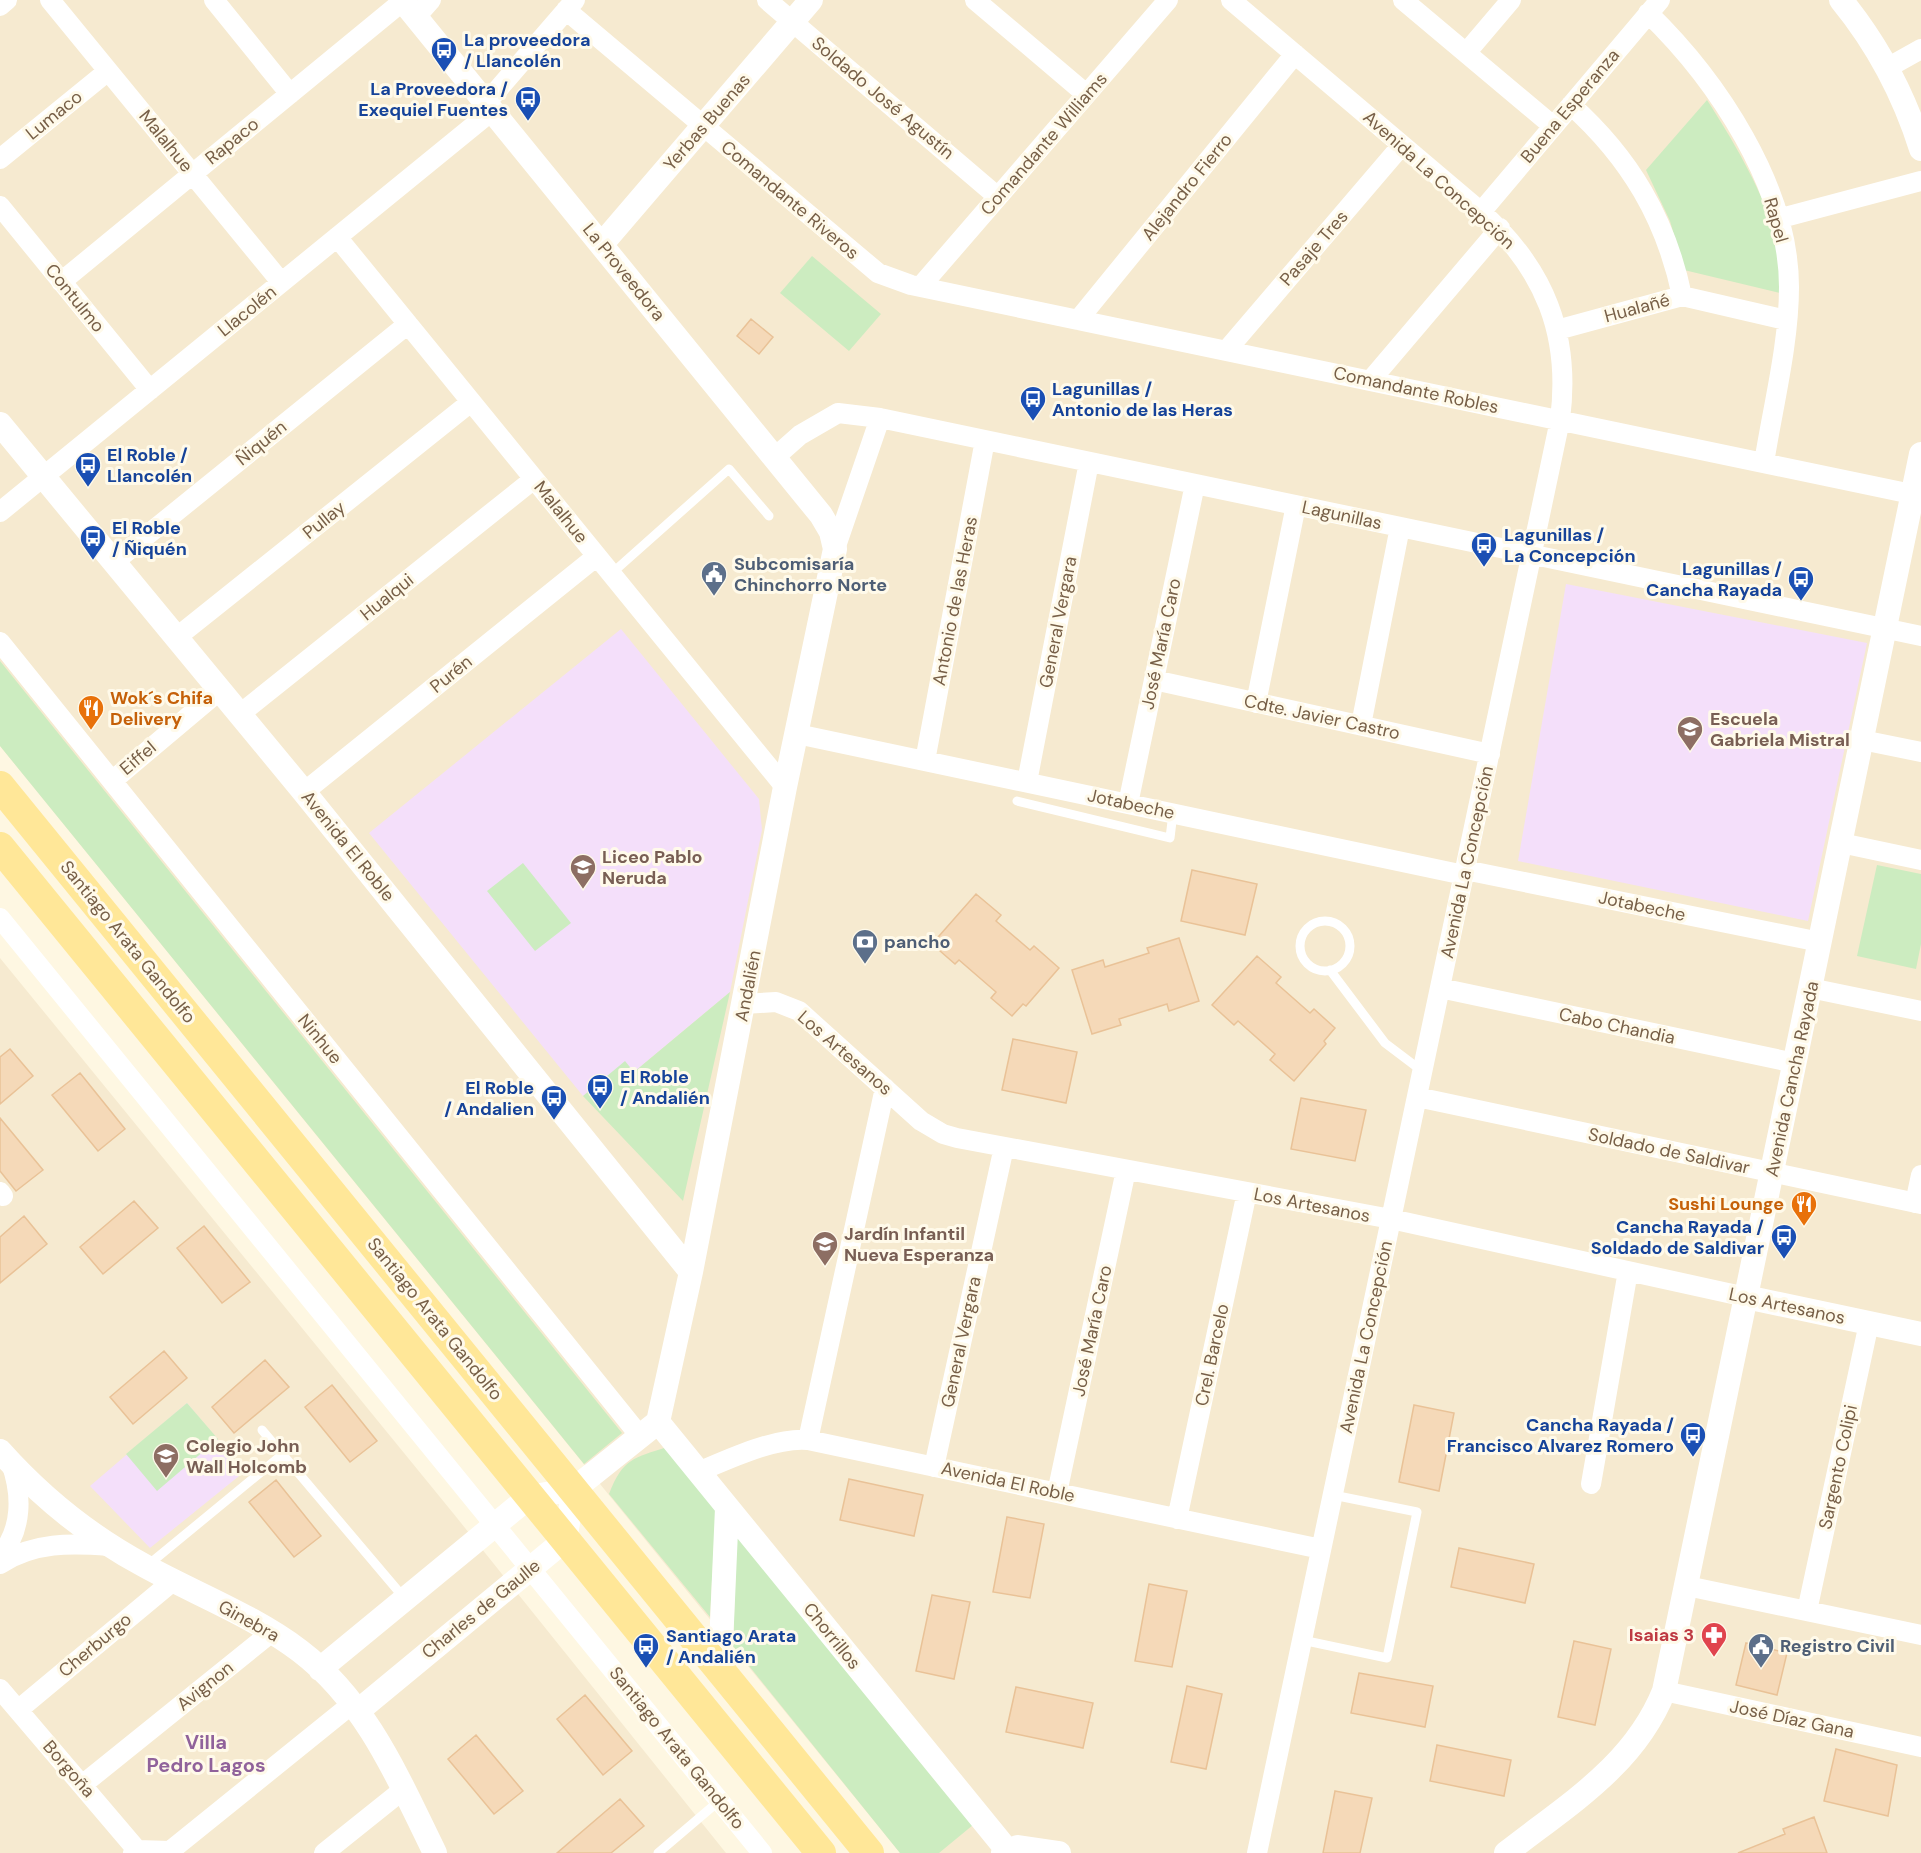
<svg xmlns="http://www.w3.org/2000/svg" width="1921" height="1853" viewBox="0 0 1921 1853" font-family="'DM Sans',sans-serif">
	<rect width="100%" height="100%" fill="#fef7e2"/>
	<path fill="#f6ead0" d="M0,0H1921V1853H900L0,746Z
		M0,958L453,1513L726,1853H0Z"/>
	<path fill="#f4dffa" d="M1566,584L1867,643L1808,921L1518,861Z
		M621,629L759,799L762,830L730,992L634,1072L625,1062L583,1096L369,833Z
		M187,1403L244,1472L150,1548L90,1486Z"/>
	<path fill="#ccecc0" d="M1707,100C1731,137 1760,186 1773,228C1780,249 1779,272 1780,293L1684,270L1670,221L1646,170Z
		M812,256L881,314L849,351L780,293Z
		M0,661L622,1433L584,1464L0,746Z
		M523,863L571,923L535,951L487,891Z
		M1877,865L1921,874V944L1916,969L1857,956Z
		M730,992L683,1201L583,1096L625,1061L634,1072Z
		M187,1403L218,1439L157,1491L126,1454Z
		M667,1447L716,1507L710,1617L609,1494C623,1458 634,1458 667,1447Z
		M737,1531L973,1825L939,1853H900L733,1646Z"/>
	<path fill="#f5d9b8" stroke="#e9c297" stroke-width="1.5" d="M751,319L773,337L759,354L737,336Z
		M1192,870L1257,884L1245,935L1181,921Z
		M976,894L1001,915L996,921L1030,950L1034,946L1059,968L1026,1006L1023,1004L1012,1016L991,998L996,992L959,960L955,964L932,944Z
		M1179,938L1199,1001L1169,1011L1167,1004L1119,1019L1121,1025L1092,1034L1072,970L1103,960L1105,967L1149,953L1147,948Z
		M1257,956L1281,977L1276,983L1310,1013L1314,1009L1335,1028L1324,1041L1326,1044L1294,1081L1270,1060L1275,1054L1238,1021L1234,1025L1212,1005Z
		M1013,1039L1077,1052L1066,1103L1002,1090Z
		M10,1049L33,1076L0,1104V1057Z
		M80,1073L125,1129L98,1151L52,1095Z
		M1301,1098L1366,1110L1355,1161L1291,1149Z
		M0,1118L43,1170L16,1191L0,1171Z
		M134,1201L158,1228L103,1274L80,1247Z
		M24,1216L47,1244L0,1283V1237Z
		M204,1226L250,1282L222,1303L177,1248Z
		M164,1351L187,1378L133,1424L110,1397Z
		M265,1360L289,1387L234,1433L212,1407Z
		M332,1385L377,1441L350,1462L305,1407Z
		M1414,1405L1454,1413L1439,1491L1399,1482Z
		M849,1479L923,1495L914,1536L840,1520Z
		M276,1480L321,1536L294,1557L249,1502Z
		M1007,1517L1044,1524L1030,1598L993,1592Z
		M1459,1548L1534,1564L1525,1603L1451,1587Z
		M1149,1584L1187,1591L1172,1667L1135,1661Z
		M932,1595L970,1602L954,1679L916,1671Z
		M1574,1641L1611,1649L1595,1725L1558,1717Z
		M1746,1643L1787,1653L1777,1695L1736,1685Z
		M1359,1673L1433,1686L1425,1727L1351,1713Z
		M1187,1686L1222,1694L1206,1769L1171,1762Z
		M1016,1687L1093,1703L1083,1748L1006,1732Z
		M585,1695L632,1751L603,1775L557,1719Z
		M476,1735L523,1791L494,1814L448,1759Z
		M1437,1745L1511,1760L1504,1796L1430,1781Z
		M1836,1749L1897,1765L1888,1816L1824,1801Z
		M1335,1791L1372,1798L1360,1853H1323Z
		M620,1799L644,1826L611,1853H557Z
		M1814,1817L1827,1853H1738L1785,1834L1783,1829Z"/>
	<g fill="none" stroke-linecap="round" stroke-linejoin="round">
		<path stroke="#fff" stroke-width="9" d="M611,574L729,469L769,516
			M1017,801L1170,838L1173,813
			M1300 946a25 25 0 1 1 50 0a25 25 0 1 1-50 0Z
			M1330,970L1385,1043L1422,1071
			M262,1430L405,1599
			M148,1565L283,1454
			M1302,1640L1387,1658L1417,1512L1333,1495
			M658,1853L719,1801"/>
		<path stroke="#fff" stroke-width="20" d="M50,0L281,282
			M214,0L290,94
			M767,0L998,197
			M975,0L1086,94
			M1231,0L1481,212C1545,269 1571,335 1560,420L1257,1853
			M1403,0L1553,126
			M0,6L7,0
			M566,10L878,273L911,285L1921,496
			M1648,13C1717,80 1789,187 1789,287C1789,344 1773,406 1764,463
			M416,17L431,0
			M1466,53L1511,0
			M1887,68L1921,49
			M487,102L575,0
			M1571,105C1630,158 1666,219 1682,296
			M0,159L108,71
			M0,206L150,390
			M1481,212L1660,0
			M1777,219L1921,181
			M337,237L785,787
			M61,282L403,1
			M920,287L1168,0
			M1078,320L1295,54
			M1557,330L1682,296L1786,320
			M1226,351L1402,145
			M1370,381L1500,228
			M774,458L800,435L838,413L880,418L1921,636
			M0,512L493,110
			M835,549L880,418
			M114,562L408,324
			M177,637L471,402
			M0,642L640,1436
			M1154,680L1490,754
			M1256,703L1296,505
			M240,714L534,479
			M1361,725L1400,527
			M797,734L1464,875
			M1862,740L1921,752
			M925,761L985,440
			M112,781L220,690
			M1027,782L1089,462
			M304,792L597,556
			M1128,804L1195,484
			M1841,843L1921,860
			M1465,870L1820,942
			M0,918L762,1853
			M1440,988L1795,1063
			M1810,988L1921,1011
			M744,1004L776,1002L799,1011L921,1121L943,1134L957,1138L1391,1219L1746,1297
			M1417,1097L1921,1204
			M0,1192L3,1196
			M1915,1203L1921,1175
			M808,1440L885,1088
			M934,1467L1004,1147
			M698,1472C729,1459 775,1437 808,1440L1321,1549
			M1591,1484L1628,1271
			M1057,1493L1126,1170
			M1177,1519L1247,1192
			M0,1556C23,1529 22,1494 11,1463
			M0,1564C34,1542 71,1543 109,1546
			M1687,1586L1921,1635
			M1807,1611L1869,1323
			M0,1689L137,1850
			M1664,1691L1921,1747
			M18,1710L173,1581
			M82,1785L272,1632
			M133,1853L137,1850L170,1851L352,1704
			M324,1853L404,1789"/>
		<path stroke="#fff" stroke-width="24" d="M402,0L821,515L831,532L835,549L785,787L691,1272L658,1422
			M1841,0C1877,44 1904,95 1921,149
			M602,244L811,0
			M0,424L304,792L691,1272
			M1746,1297L1921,1334
			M658,1422L1007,1850
			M0,1451C42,1498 89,1536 145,1566C196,1594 254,1616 300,1651C367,1702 399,1780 435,1853
			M720,1668L727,1508
			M320,1669L529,1497L574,1489L658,1422
			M358,1711L565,1540L574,1489
			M1003,1853L1018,1847L1059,1853
			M1506,1853C1567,1805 1634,1766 1664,1691L1921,454"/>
		<path stroke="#ffe798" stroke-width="30" d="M0,786L869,1853
			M0,847L821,1853"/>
	</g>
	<defs>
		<g id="bus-pin" transform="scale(1.35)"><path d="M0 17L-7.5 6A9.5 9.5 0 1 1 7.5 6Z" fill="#1a4fb4" stroke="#fffaea"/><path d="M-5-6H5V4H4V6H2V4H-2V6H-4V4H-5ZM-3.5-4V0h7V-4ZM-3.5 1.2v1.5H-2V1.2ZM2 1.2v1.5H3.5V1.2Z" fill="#fff"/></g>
		<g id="civic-pin" transform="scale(1.35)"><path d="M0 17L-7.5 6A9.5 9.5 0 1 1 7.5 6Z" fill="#5c6f8a" stroke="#fffaea"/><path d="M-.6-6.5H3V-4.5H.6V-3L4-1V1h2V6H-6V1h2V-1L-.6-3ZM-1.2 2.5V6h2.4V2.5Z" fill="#fff"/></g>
		<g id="restaurant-pin" transform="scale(1.35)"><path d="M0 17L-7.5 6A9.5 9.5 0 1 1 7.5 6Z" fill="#e8710a" stroke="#fffaea"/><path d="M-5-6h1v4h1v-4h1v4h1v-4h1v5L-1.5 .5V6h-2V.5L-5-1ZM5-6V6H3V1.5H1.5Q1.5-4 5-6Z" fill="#fff"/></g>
		<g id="school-pin" transform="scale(1.35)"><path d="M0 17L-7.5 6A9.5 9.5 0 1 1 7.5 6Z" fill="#8d6e63" stroke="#fffaea"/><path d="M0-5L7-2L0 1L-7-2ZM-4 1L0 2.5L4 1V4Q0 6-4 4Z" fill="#fff"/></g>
		<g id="bank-pin" transform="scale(1.35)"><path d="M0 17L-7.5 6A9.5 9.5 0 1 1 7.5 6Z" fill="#5c6f8a" stroke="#fffaea"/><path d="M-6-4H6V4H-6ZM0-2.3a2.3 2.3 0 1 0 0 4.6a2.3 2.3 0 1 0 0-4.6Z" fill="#fff"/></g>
		<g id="pharmacy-pin" transform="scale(1.35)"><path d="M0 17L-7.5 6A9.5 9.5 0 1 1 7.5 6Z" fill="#e0444e" stroke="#fffaea"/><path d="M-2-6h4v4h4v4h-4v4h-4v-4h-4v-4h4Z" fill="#fff"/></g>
	</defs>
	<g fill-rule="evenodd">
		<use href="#bus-pin" x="444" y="50"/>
		<use href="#bus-pin" x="528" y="99"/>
		<use href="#bus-pin" x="1033" y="399"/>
		<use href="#bus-pin" x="88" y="465"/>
		<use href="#bus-pin" x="93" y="538"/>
		<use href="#bus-pin" x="1484" y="545"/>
		<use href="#civic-pin" x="714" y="574"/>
		<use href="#bus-pin" x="1801" y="579"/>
		<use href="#restaurant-pin" x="91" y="708"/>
		<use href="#school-pin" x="1690" y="729"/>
		<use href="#school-pin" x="583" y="867"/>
		<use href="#bank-pin" x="865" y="942"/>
		<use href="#bus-pin" x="600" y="1087"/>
		<use href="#bus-pin" x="554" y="1098"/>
		<use href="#restaurant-pin" x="1804" y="1204"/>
		<use href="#bus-pin" x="1784" y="1237"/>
		<use href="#school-pin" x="825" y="1244"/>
		<use href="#bus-pin" x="1693" y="1435"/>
		<use href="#school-pin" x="166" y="1456"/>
		<use href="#pharmacy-pin" x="1714" y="1635"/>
		<use href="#bus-pin" x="646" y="1646"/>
		<use href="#civic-pin" x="1761" y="1646"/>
	</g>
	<g text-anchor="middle" stroke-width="6" stroke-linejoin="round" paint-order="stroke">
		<g font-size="18" font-weight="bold" fill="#164399" stroke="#fffaea" text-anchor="start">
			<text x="464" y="46">La proveedora<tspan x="464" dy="21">/ Llancolén</tspan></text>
			<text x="508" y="95" text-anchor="end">La Proveedora /<tspan x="508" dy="21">Exequiel Fuentes</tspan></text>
			<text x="1052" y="395">Lagunillas /<tspan x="1052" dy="21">Antonio de las Heras</tspan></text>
			<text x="107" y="461">El Roble /<tspan x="107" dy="21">Llancolén</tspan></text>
			<text x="112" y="534">El Roble<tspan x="112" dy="21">/ Ñiquén</tspan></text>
			<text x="1504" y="541">Lagunillas /<tspan x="1504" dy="21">La Concepción</tspan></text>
			<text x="1782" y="575" text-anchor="end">Lagunillas /<tspan x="1782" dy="21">Cancha Rayada</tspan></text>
			<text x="620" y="1083">El Roble<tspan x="620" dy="21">/ Andalién</tspan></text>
			<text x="534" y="1094" text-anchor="end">El Roble<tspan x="534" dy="21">/ Andalien</tspan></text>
			<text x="1764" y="1233" text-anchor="end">Cancha Rayada /<tspan x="1764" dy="21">Soldado de Saldivar</tspan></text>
			<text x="1674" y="1431" text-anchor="end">Cancha Rayada /<tspan x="1674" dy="21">Francisco Alvarez Romero</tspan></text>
			<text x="666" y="1642">Santiago Arata<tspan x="666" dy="21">/ Andalién</tspan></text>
		</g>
		<g font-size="18" fill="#775f47" stroke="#fffaea">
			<text transform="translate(883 98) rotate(40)" y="6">Soldado José Agustín</text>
			<text transform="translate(1570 106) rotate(-50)" y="6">Buena Esperanza</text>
			<text transform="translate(54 115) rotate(-39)" y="6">Lumaco</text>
			<text transform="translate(707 122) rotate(-49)" y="6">Yerbas Buenas</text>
			<text transform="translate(166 141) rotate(51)" y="6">Malalhue</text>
			<text transform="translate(232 141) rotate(-39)" y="6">Rapaco</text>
			<text transform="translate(1044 144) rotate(-49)" y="6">Comandante Williams</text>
			<text transform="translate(1439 180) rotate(42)" y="6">Avenida La Concepción</text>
			<text transform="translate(1187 187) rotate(-51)" y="6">Alejandro Fierro</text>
			<text transform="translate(790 200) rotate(40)" y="6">Comandante Riveros</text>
			<text transform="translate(1776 220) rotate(74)" y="6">Rapel</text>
			<text transform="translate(1314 248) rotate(-49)" y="6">Pasaje Tres</text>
			<text transform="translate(624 272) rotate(51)" y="6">La Proveedora</text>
			<text transform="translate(75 298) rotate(51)" y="6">Contulmo</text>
			<text transform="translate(1637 308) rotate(-15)" y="6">Hualañé</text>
			<text transform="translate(247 311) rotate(-39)" y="6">Llacolén</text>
			<text transform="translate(1416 390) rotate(12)" y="6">Comandante Robles</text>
			<text transform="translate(261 443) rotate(-39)" y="6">Ñiquén</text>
			<text transform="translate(561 512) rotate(51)" y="6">Malalhue</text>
			<text transform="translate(1342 515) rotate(12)" y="6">Lagunillas</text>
			<text transform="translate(324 520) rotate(-39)" y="6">Pullay</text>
			<text transform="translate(387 597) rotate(-39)" y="6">Hualqui</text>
			<text transform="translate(955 601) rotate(-79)" y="6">Antonio de las Heras</text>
			<text transform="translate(1058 622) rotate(-79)" y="6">General Vergara</text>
			<text transform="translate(1161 644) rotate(-78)" y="6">José María Caro</text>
			<text transform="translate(451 674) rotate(-39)" y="6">Purén</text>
			<text transform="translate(1322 717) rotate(12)" y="6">Cdte. Javier Castro</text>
			<text transform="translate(138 758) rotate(-40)" y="6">Eiffel</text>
			<text transform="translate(1131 804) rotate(12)" y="6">Jotabeche</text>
			<text transform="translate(348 846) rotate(51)" y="6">Avenida El Roble</text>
			<text transform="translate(1467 862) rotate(-78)" y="6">Avenida La Concepción</text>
			<text transform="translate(1642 906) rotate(12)" y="6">Jotabeche</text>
			<text transform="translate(128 942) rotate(51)" y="6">Santiago Arata Gandolfo</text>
			<text transform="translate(748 986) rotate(-79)" y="6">Andalién</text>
			<text transform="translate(1617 1026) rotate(12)" y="6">Cabo Chandia</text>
			<text transform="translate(320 1039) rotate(51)" y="6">Ninhue</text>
			<text transform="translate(845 1053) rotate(41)" y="6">Los Artesanos</text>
			<text transform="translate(1792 1079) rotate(-78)" y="6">Avenida Cancha Rayada</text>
			<text transform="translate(1669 1151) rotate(12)" y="6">Soldado de Saldivar</text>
			<text transform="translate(1312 1205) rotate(11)" y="6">Los Artesanos</text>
			<text transform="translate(1787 1306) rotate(12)" y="6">Los Artesanos</text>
			<text transform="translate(435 1319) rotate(51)" y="6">Santiago Arata Gandolfo</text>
			<text transform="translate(1092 1331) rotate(-78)" y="6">José María Caro</text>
			<text transform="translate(1366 1337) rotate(-78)" y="6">Avenida La Concepción</text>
			<text transform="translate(961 1342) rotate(-78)" y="6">General Vergara</text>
			<text transform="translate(1212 1355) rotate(-78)" y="6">Crel. Barcelo</text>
			<text transform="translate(1838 1467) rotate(-78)" y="6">Sargento Colipi</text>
			<text transform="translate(1008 1482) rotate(12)" y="6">Avenida El Roble</text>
			<text transform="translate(481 1609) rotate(-39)" y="6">Charles de Gaulle</text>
			<text transform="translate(249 1621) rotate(29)" y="6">Ginebra</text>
			<text transform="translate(832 1636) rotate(51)" y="6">Chorrillos</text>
			<text transform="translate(95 1645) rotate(-40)" y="6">Cherburgo</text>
			<text transform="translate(205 1686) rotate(-39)" y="6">Avignon</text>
			<text transform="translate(1792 1719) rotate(12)" y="6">José Díaz Gana</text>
			<text transform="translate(677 1748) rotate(51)" y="6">Santiago Arata Gandolfo</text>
			<text transform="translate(69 1769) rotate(49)" y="6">Borgoña</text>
		</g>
		<g font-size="18" font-weight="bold" fill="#4e5e75" stroke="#fffaea" text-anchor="start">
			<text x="734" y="570">Subcomisaría<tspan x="734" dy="21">Chinchorro Norte</tspan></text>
			<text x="884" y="948">pancho</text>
			<text x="1780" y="1652">Registro Civil</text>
		</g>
		<g font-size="18" font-weight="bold" fill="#c56008" stroke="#fffaea" text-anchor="start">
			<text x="110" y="704">Wok´s Chifa<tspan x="110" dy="21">Delivery</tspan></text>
			<text x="1784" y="1210" text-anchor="end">Sushi Lounge</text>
		</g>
		<g font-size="18" font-weight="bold" fill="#785e54" stroke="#fffaea" text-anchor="start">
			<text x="1710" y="725">Escuela<tspan x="1710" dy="21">Gabriela Mistral</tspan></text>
			<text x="602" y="863">Liceo Pablo<tspan x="602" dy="21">Neruda</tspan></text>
			<text x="844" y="1240">Jardín Infantil<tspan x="844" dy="21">Nueva Esperanza</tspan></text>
			<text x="186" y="1452">Colegio John<tspan x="186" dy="21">Wall Holcomb</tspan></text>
		</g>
		<g font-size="18" font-weight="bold" fill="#be3a42" stroke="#fffaea" text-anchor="end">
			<text x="1694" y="1641">Isaias 3</text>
		</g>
		<g font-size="20" font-weight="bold" fill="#90629b" stroke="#fffaea">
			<text x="206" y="1749">Villa<tspan x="206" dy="23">Pedro Lagos</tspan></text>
		</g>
	</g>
</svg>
